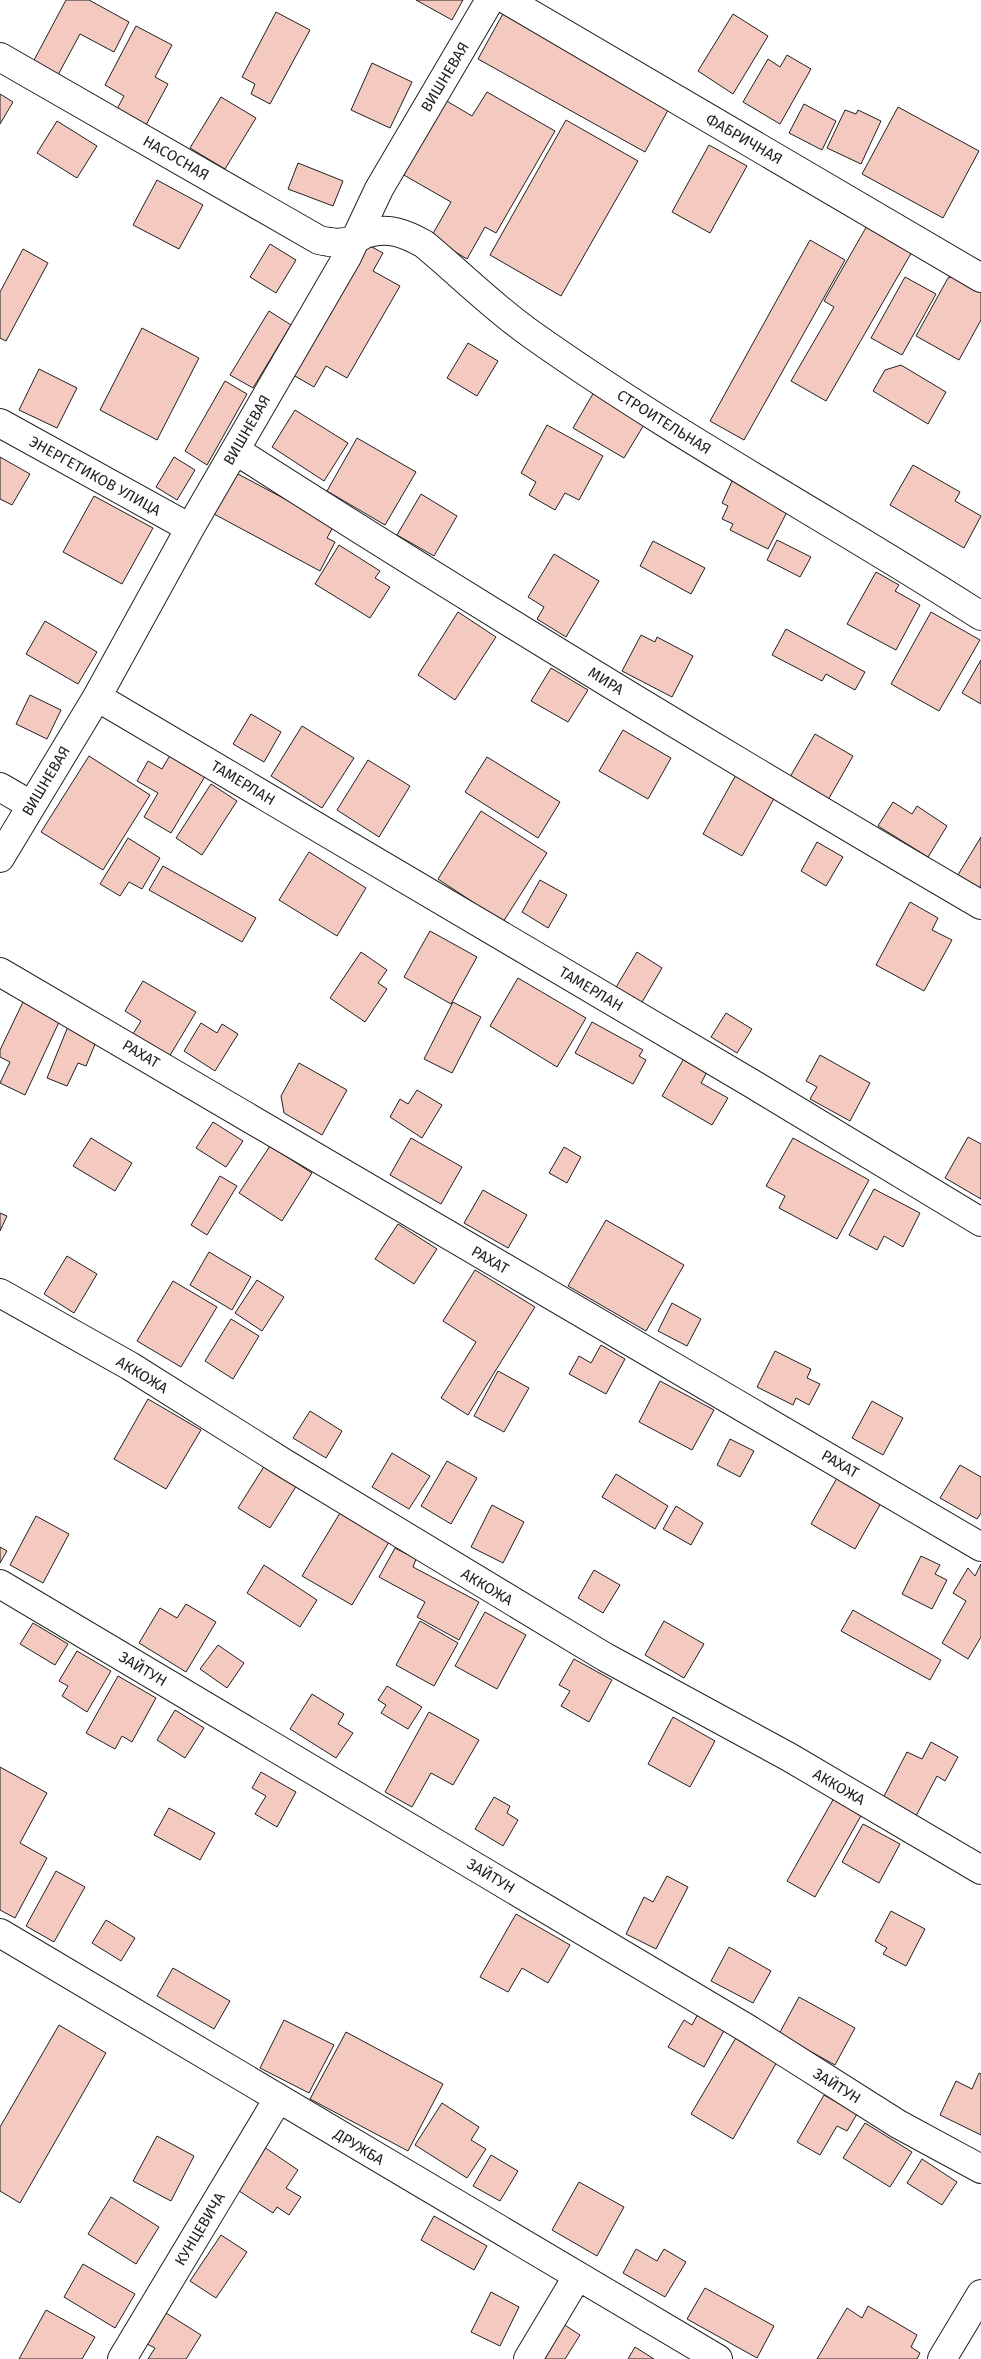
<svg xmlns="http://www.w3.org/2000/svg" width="981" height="2359" viewBox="0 0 981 2359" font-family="'Fira Sans',sans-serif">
	<rect width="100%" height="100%" fill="#fff"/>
	<path fill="#f3c9c0" stroke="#222" d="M66,0H89L129,22L114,52L80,34L58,75L33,62Z
		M416,0H463L452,20Z
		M505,10L672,103L645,152L478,59Z
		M276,12L310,30L270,104L251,94L255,84L242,77Z
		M733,14L768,36L733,94L698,71Z
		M136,26L172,45L155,77L168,84L146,125L117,109L124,96L105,85Z
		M787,55L811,69L780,124L743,102L768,59L780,67Z
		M372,63L412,82L390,128L351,110Z
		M487,92L555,131L496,233L485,227L467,259L431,237L451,202L402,174L445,100L472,116Z
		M0,94L13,102L0,124Z
		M221,97L256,118L225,169L190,148Z
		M804,104L836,121L822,150L789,133Z
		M898,107L979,151L943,218L862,174Z
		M845,110L856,114L858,110L881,121L861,164L827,148Z
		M566,120L638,161L561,296L490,255Z
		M57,121L97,146L77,178L37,153Z
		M709,145L747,166L710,233L672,212Z
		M298,163L343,181L333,206L288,189Z
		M157,180L203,205L179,249L133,225Z
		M868,224L913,250L826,401L791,381L834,307L824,301Z
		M810,240L845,260L744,440L710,421Z
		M363,242L383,253L373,271L400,286L347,378L326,366L314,387L288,372Z
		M270,244L296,260L276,293L250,277Z
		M23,249L48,263L6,341L0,338V292Z
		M956,276L981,290V320L959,360L916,336L948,278Z
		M905,277L936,294L902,355L871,338Z
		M269,311L291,325L253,388L230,375Z
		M142,328L199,358L157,440L100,410Z
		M468,343L498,361L477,396L447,378Z
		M901,365L946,392L928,424L873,391L885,370Z
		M39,369L77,388L57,428L19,410Z
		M225,381L247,394L207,465L185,451Z
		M594,392L645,423L624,458L573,428Z
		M295,410L348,443L324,481L272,447Z
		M547,425L603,456L579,500L565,493L555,510L529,495L536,482L521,473Z
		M357,438L416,472L385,525L327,491Z
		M0,457L30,474L12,505L0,499Z
		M174,457L195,470L177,500L156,487Z
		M913,465L960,492L955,501L981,516L964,548L890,505Z
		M236,473L334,525L327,538L335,542L320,571L214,514Z
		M733,479L789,508L768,549L730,530L733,524L722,519L728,506L722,503Z
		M421,494L457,516L434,556L397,535Z
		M94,496L153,528L122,584L63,552Z
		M777,540L811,557L800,577L767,560Z
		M653,541L705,568L691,594L640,566Z
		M339,545L380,571L375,578L390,587L370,618L315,584Z
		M554,554L599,581L566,637L537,619L544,607L528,597Z
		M876,572L899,585L895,591L920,605L896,650L847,624Z
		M458,612L496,637L455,700L418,675Z
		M931,612L980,640L939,711L891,684Z
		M45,621L97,652L78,684L26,654Z
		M786,629L865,672L855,690L826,674L822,681L772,655Z
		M641,635L655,642L657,637L693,656L672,697L622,671Z
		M981,660V704L962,693Z
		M551,668L588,690L568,722L531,701Z
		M30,695L61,710L47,739L16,724Z
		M251,714L281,732L264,762L233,744Z
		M302,726L354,758L322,808L271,776Z
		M623,730L671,758L648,799L599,771Z
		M815,734L853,756L828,800L790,777Z
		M172,752L207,773L171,833L144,817L158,793L137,781L148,761L162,769Z
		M89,756L150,795L103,870L41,832Z
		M487,757L560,802L538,838L465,792Z
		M368,760L410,786L379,837L337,810Z
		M737,773L776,795L742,856L703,834Z
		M211,784L237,801L202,855L176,838Z
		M893,802L912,814L917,806L947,826L928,857L878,826Z
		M481,811L547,853L503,922L438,879Z
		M981,837V885L977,892L956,878Z
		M128,838L160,858L142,889L129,882L120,896L100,884Z
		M817,842L843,857L826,886L801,871Z
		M309,852L366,888L337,936L279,900Z
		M163,866L256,918L242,942L149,890Z
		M540,880L567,895L548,928L522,912Z
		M910,902L938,918L932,930L952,940L924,991L876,965Z
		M430,931L477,957L451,1004L404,977Z
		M361,952L387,970L378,983L387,989L365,1022L330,998Z
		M637,952L662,968L638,1009L612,994Z
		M518,978L586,1018L557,1067L490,1026Z
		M143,981L196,1012L169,1057L133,1034L141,1021L125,1011Z
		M23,1002L60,1020L25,1095L0,1083L10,1062L0,1057V1050Z
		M453,1002L481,1017L452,1073L424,1059Z
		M726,1013L752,1029L737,1053L711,1037Z
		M592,1022L643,1050L639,1056L646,1060L633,1084L575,1053Z
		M201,1023L217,1033L222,1024L238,1034L215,1071L184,1051Z
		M69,1024L98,1037L86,1066L78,1063L67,1086L47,1078Z
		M686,1055L709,1068L701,1083L728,1098L712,1125L662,1096Z
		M820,1055L870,1083L850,1121L810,1099L817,1087L806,1081Z
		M299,1063L347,1090L322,1135L284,1113L281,1096Z
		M417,1090L442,1105L422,1138L390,1117L400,1099L408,1104Z
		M213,1122L243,1141L226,1167L196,1148Z
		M968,1137L981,1144V1199L945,1178Z
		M91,1138L132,1163L115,1191L73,1166Z
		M411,1138L462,1167L441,1204L390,1175Z
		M793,1138L869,1180L837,1239L779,1208L785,1196L766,1186Z
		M270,1146L312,1173L282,1221L239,1193Z
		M564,1147L581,1157L567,1183L549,1173Z
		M220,1176L237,1186L207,1235L191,1225Z
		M874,1189L920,1213L903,1247L884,1236L877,1250L849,1235Z
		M483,1190L527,1215L508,1248L464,1223Z
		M0,1213L7,1216L0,1231Z
		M606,1220L684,1265L646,1331L568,1286Z
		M398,1224L437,1249L414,1284L375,1259Z
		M209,1252L251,1277L232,1310L190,1285Z
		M67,1256L97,1274L74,1313L44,1294Z
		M475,1270L535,1307L468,1415L441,1398L476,1342L443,1321Z
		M257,1280L284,1297L262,1331L235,1313Z
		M173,1281L217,1307L181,1367L137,1341Z
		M672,1303L701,1319L687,1346L658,1331Z
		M231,1319L259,1336L233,1379L205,1361Z
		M601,1345L625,1359L606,1394L569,1374L579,1356L591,1363Z
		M775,1351L811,1369L807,1378L820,1384L809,1405L796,1398L793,1405L757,1387Z
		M498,1371L529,1388L504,1432L474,1416Z
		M660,1381L714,1410L692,1450L639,1422Z
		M148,1399L201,1430L166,1489L114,1459Z
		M872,1401L903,1418L883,1455L852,1438Z
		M310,1411L342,1431L326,1458L293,1438Z
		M730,1439L754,1451L740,1477L717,1465Z
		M392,1453L430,1476L409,1509L372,1487Z
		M447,1461L477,1478L451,1524L421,1506Z
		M265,1465L297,1485L270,1528L238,1508Z
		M960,1465L981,1477V1513L977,1519L940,1498Z
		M616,1474L668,1506L655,1529L602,1497Z
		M837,1478L881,1503L855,1549L811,1524Z
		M492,1505L524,1522L503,1563L471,1547Z
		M676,1506L703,1523L691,1545L663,1529Z
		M340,1513L389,1542L352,1605L302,1576Z
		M36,1516L69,1534L43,1583L10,1565Z
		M0,1547L7,1551L0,1563Z
		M395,1548L416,1559L413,1567L479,1602L459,1640L417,1617L425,1602L379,1577Z
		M921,1556L940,1565L935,1574L947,1580L932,1609L902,1594Z
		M981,1564V1637L968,1659L942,1643L966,1601L953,1593L968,1568L975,1576Z
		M264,1565L317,1600L300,1627L247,1593Z
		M594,1570L620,1585L603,1613L578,1598Z
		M186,1604L216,1622L186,1672L139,1643L160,1608L177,1618Z
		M853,1610L941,1660L930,1680L841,1631Z
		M485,1612L526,1635L497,1689L455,1666Z
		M420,1621L458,1643L434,1686L396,1665Z
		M664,1621L704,1644L684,1678L645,1655Z
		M33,1623L68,1644L55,1665L20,1644Z
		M218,1645L244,1663L227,1688L200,1669Z
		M77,1651L111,1671L87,1712L62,1696L68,1686L59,1681Z
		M574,1659L612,1680L589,1722L561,1706L570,1691L559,1685Z
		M118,1676L156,1698L132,1742L122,1736L115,1749L86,1733Z
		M387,1686L422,1707L408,1729L381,1713L386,1705L378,1700Z
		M312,1694L344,1714L338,1724L353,1733L336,1758L290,1729Z
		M175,1710L204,1728L185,1758L157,1740Z
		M429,1712L479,1740L453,1785L431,1773L412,1807L385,1792Z
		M673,1717L715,1741L690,1787L648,1764Z
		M931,1742L958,1757L945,1781L937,1776L915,1818L882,1800L907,1752L922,1759Z
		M0,1767L47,1793L20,1843L47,1858L15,1918L0,1910Z
		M261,1772L296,1792L277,1827L255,1814L266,1796L252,1788Z
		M494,1797L510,1806L507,1813L518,1820L503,1846L475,1829Z
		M834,1798L862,1814L815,1897L787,1881Z
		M169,1808L215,1833L200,1860L154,1835Z
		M863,1824L900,1844L879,1883L842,1862Z
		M56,1871L85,1887L54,1942L26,1926Z
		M667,1876L688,1887L656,1949L626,1934L644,1897L653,1902Z
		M891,1911L925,1929L906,1966L883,1954L887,1948L875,1941Z
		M516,1914L570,1945L548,1983L522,1968L508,1992L480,1977Z
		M106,1920L135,1938L121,1961L92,1943Z
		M729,1947L771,1971L753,2003L711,1981Z
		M173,1968L230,2001L214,2029L157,1996Z
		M799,1997L855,2028L835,2065L779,2034Z
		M699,2012L726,2027L704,2067L668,2047L684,2020L692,2025Z
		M284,2020L334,2045L309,2093L260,2068Z
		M59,2025L106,2053L20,2203L0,2191V2127Z
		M346,2032L443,2084L408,2151L310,2099Z
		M737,2036L778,2060L733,2139L691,2114Z
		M979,2073L981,2074V2135L940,2115L956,2081L972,2089Z
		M824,2095L857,2114L847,2131L837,2126L820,2155L797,2142Z
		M442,2103L479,2127L471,2140L486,2149L467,2178L415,2145Z
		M865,2123L912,2152L890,2187L843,2158Z
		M157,2136L194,2156L171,2201L133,2181Z
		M264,2147L298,2170L286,2188L301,2197L289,2215L277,2207L273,2213L236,2189Z
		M491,2155L518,2171L500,2201L473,2186Z
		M922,2159L957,2182L942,2205L907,2183Z
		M579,2182L624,2207L597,2256L552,2230Z
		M111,2197L159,2227L136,2264L88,2234Z
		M434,2216L487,2246L474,2270L421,2240Z
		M221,2235L247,2252L216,2298L190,2281Z
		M636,2249L657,2261L664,2249L686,2262L665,2297L623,2273Z
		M83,2264L135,2294L115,2328L64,2297Z
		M705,2288L774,2326L757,2358L687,2319Z
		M491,2292L519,2307L500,2346L471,2332Z
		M868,2306L917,2335L911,2347L920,2353L917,2359H817L847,2308L862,2318Z
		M46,2310L95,2337L82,2359H19Z
		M166,2313L201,2335L186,2359H148L155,2348L147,2344Z
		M560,2322L580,2335L565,2359H537Z
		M635,2347L654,2359H628Z"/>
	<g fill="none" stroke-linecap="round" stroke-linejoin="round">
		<g stroke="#222" stroke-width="30">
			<path id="street" d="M507,0L981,278
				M0,57L319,240C332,243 341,244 354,240C359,238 363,234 368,233C390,227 406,234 424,244C459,273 494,308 531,334C676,437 832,520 981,616
				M0,423L190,528
				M235,450C480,607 730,758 981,905
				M97,697L751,1083L981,1222
				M0,787L31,805
				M0,858L97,697L190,528L347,257L379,189L490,0
				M0,972L981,1547
				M0,1293L130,1366L284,1463L605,1657L789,1757L981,1870
				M0,1584L748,2029L898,2124L981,2169
				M0,1933L718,2359
				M122,2359L278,2099
				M528,2359L577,2277
				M942,2359L981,2294"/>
		</g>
		<use href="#street" stroke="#fff" stroke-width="28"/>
	</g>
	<g text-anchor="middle" stroke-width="4" stroke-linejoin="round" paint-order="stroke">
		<g font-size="15" fill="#222" stroke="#fff">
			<text transform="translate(445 77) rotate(-59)" y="5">ВИШНЕВАЯ</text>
			<text transform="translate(744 139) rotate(30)" y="5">ФАБРИЧНАЯ</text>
			<text transform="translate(176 158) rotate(30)" y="5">НАСОСНАЯ</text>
			<text transform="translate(664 422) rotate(32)" y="5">СТРОИТЕЛЬНАЯ</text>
			<text transform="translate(247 430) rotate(-60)" y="5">ВИШНЕВАЯ</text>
			<text transform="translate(95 476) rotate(29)" y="5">ЭНЕРГЕТИКОВ УЛИЦА</text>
			<text transform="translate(606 681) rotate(32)" y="5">МИРА</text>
			<text transform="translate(46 781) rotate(-59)" y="5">ВИШНЕВАЯ</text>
			<text transform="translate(243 783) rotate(31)" y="5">ТАМЕРЛАН</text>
			<text transform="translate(591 989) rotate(31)" y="5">ТАМЕРЛАН</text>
			<text transform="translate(141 1054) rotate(31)" y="5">РАХАТ</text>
			<text transform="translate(490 1260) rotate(30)" y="5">РАХАТ</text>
			<text transform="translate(142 1375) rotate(31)" y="5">АККОЖА</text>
			<text transform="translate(840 1464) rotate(30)" y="5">РАХАТ</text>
			<text transform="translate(487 1587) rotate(31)" y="5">АККОЖА</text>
			<text transform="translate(143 1669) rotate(31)" y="5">ЗАЙТУН</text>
			<text transform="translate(839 1787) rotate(30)" y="5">АККОЖА</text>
			<text transform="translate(491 1876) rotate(31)" y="5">ЗАЙТУН</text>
			<text transform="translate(837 2086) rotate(32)" y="5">ЗАЙТУН</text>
			<text transform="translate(359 2147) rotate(31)" y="5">ДРУЖБА</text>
			<text transform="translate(200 2229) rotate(-59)" y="5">КУНЦЕВИЧА</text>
		</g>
	</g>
</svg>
